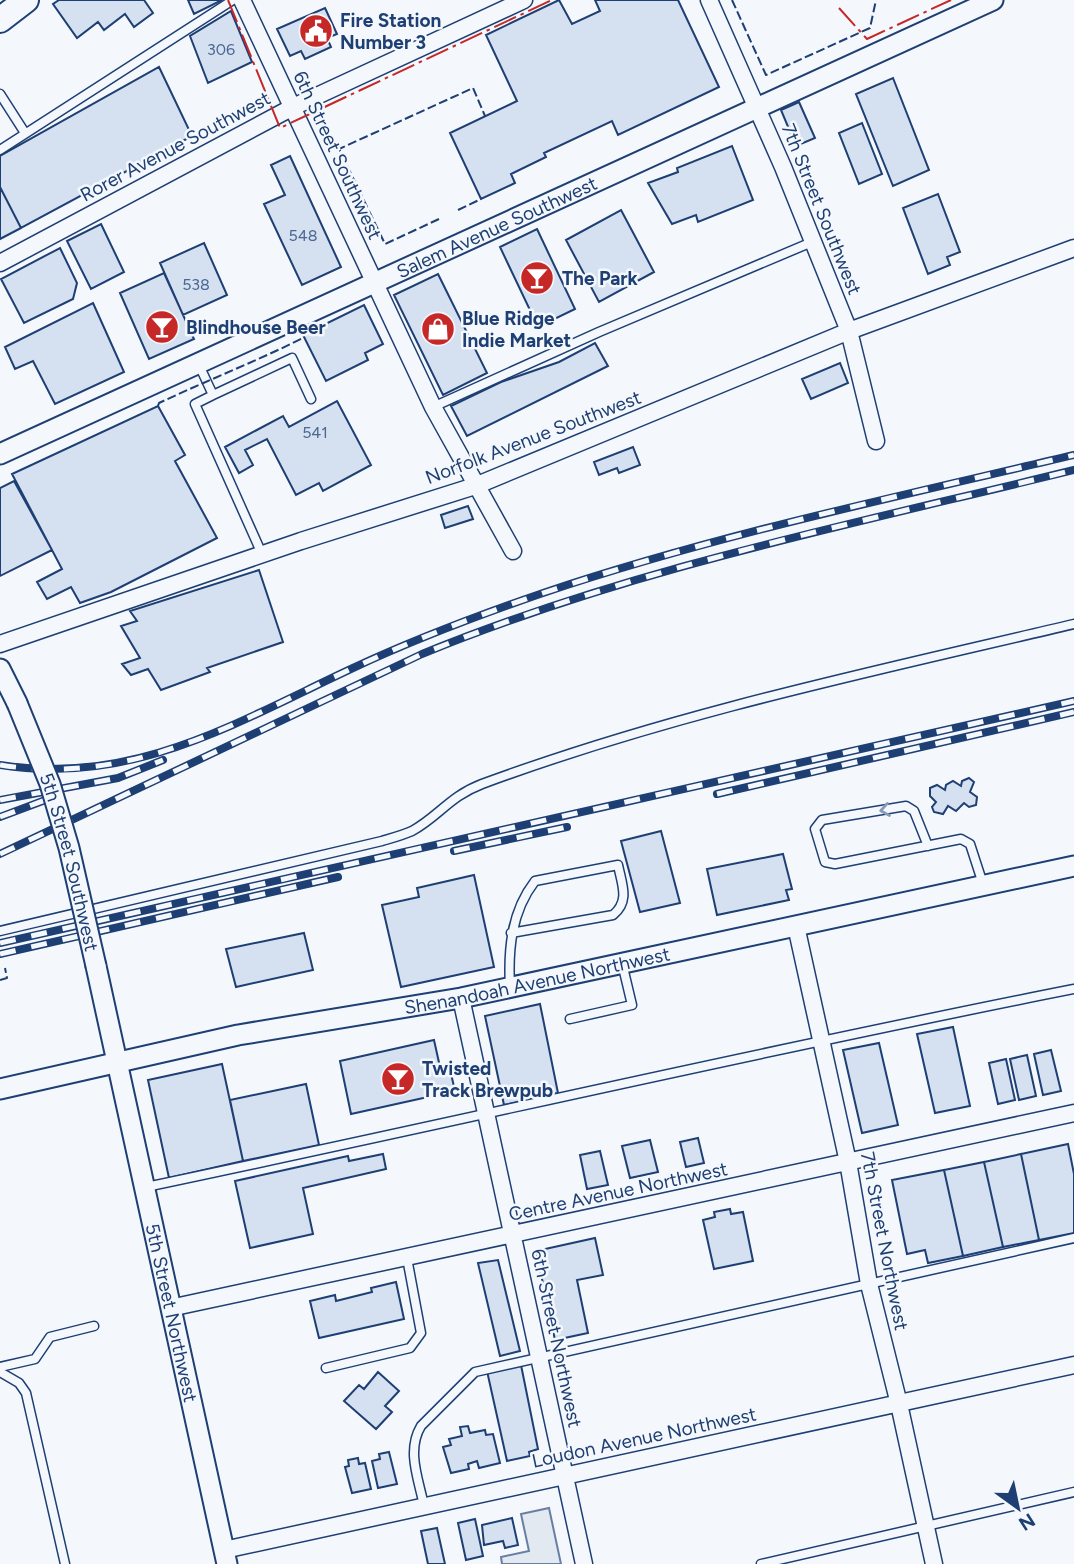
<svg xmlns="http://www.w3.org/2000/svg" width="1074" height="1564" viewBox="0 0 1074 1564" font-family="Figtree,sans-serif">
	<rect width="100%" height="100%" fill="#f4f7fb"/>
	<path fill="#e3e9f0" stroke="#687fa3" stroke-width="2" d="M549,1508L561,1564H502L501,1557L529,1551L521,1514Z"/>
	<path fill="#d5e0f0" stroke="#1d3f73" stroke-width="2" d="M59,0H144L153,13L134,27L125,14L104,30L98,22L77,38L53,4Z
		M188,0H222L194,14Z
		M559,0L572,24L600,11L595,0H678L719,87L618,135L612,121L544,153L546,157L511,174L515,183L481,199L450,133L517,101L486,35Z
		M325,8L337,34L327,38L331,47L305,59L301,51L290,56L277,29Z
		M231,11L252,62L208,83L190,36Z
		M159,67L192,136L21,228L0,187V156Z
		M893,78L929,170L893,186L856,94Z
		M799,102L815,138L796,146L781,110Z
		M862,123L882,174L859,184L839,133Z
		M732,146L753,200L698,222L696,215L672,224L648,183L678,172L677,168Z
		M290,156L341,267L302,285L264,204L285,195L271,165Z
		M0,187L21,228L0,239Z
		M938,194L960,252L947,257L950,265L928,274L903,208Z
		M621,210L654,272L599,302L566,240Z
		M101,224L124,272L91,289L67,241Z
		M537,229L575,309L538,327L500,247Z
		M204,243L227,295L183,315L160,263Z
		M60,248L77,283L73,299L24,323L1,279Z
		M164,273L194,339L149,359L120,293Z
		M438,274L487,373L443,395L394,295Z
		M93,303L124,372L55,404L33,361L15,369L5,347Z
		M364,305L383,344L365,353L368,360L326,381L303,335Z
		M595,343L608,366L467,436L451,406L501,382L559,362Z
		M840,363L848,383L811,399L802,379Z
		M337,401L371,465L323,491L319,483L296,495L267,439L245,450L253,465L239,473L225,447L283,416L289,427Z
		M158,406L185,455L175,461L217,538L111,592L80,603L71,587L47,599L37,582L62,569L12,474Z
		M633,447L640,465L619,473L617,468L599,475L594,462Z
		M14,481L52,550L0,576V488Z
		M468,506L473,519L445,528L441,515Z
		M259,570L283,642L207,668L210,672L161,690L148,669L131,675L122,664L140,658L121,626L137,621L130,611Z
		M969,778L974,782L970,792L977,797L976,805L969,807L964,803L956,811L948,806L943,814L934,812L932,807L936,802L930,796V788L937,785L945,790L946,785L953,781L961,786L962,781Z
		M661,831L680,903L640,912L621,841Z
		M783,854L792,889L786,890L789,900L717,915L707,869Z
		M474,875L494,967L401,987L382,905L419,897L417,888Z
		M304,933L313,970L236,987L226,949Z
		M540,1004L558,1093L504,1105L485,1016Z
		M953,1027L970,1106L935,1113L917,1034Z
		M434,1040L440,1067L449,1065L455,1091L351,1114L340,1061Z
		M879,1043L898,1125L862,1133L843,1050Z
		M1051,1050L1061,1091L1043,1095L1034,1054Z
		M1027,1055L1036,1096L1019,1100L1010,1059Z
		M1006,1059L1015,1100L998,1104L989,1063Z
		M222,1064L243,1161L169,1178L148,1080Z
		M306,1084L319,1145L243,1161L230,1100Z
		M698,1138L704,1163L686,1167L680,1142Z
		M650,1140L658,1172L630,1178L622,1146Z
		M1068,1144L1074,1174V1233L1039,1240L1021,1154Z
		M600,1151L608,1185L587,1189L580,1155Z
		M383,1154L386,1169L303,1188L313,1234L250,1248L235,1181L348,1156L349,1161Z
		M1021,1154L1039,1240L1003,1247L984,1162Z
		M984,1162L1003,1247L963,1256L944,1170Z
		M944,1170L963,1256L928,1263L925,1250L907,1254L892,1180Z
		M730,1209L731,1214L743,1212L753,1261L714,1269L703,1220L715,1217L714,1212Z
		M595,1238L603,1275L577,1280L588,1333L555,1340L536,1251Z
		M498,1260L520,1351L500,1356L478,1263Z
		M396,1282L404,1319L319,1338L310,1301L335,1295L336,1301L372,1292L371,1288Z
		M521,1365L538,1449L529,1452L530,1456L507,1461L487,1371Z
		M378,1372L399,1391L385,1406L392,1412L376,1429L344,1401L359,1385L364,1389Z
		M468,1426L470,1433L485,1430L486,1435L493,1434L500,1463L479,1468L477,1461L468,1464L469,1469L451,1473L443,1447L451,1445L449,1439L462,1436L460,1427Z
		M389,1452L397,1484L378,1488L372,1461L380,1459L379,1454Z
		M358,1458L359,1464L365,1463L371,1489L352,1493L345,1467L349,1466L348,1460Z
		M512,1518L518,1545L505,1548L503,1541L484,1545L482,1525Z
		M475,1519L483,1556L466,1560L458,1523Z
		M437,1528L445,1564H428L421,1531Z"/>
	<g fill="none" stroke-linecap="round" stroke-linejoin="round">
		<g stroke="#1d3f73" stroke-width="11">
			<path id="service" d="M0,94L25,133
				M0,150L233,0
				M199,365L213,395L292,358L311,399
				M213,395L195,404L262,554
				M433,407L599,332L812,242
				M928,846L914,811L906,806L822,820L815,829L825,862L835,864L961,839L970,844L983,884
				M0,931L382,841C392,838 403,835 412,831C438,817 450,796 482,784C674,713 875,671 1074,624
				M510,987C508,950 511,912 535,881L618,865C622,885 630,901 613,915L511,933
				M570,1019L632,1005L622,963
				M146,1187C456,1122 764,1050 1074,989
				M0,1367L35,1359L50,1337L94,1326
				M326,1368L410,1348L421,1333L407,1258
				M0,1372L19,1383L26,1393L65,1564
				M424,1506C419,1480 406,1451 421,1426L475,1372L1074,1238
				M761,1564L1074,1492"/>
		</g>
		<g stroke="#1d3f73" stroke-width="19">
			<path id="minor" d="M242,0L433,407L513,551
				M709,0L783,167L849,331L876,441
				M0,263L293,107L524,0
				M0,644L301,541L475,486L849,331L1074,248
				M796,926L848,1162L869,1284L899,1404L934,1564
				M461,998L584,1564
				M170,1308L1074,1113
				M224,1550L1074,1365"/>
		</g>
		<g stroke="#1d3f73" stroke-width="23">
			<g id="tertiary">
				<path id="s1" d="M0,454L993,0"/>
				<path d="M0,669L17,703"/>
				<path id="s2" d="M96,966L227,1564"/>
				<path id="s3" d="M0,1089L238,1035L461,998L1074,866"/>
			</g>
		</g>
		<g stroke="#1d3f73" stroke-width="28">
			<path id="primary" d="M0,20L26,0"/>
		</g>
		<use href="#service" stroke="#f4f7fb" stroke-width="8"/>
		<use href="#minor" stroke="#f4f7fb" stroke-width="16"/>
		<use href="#tertiary" stroke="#f4f7fb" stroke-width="19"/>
		<use href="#primary" stroke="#f4f7fb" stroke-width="24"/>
		<g stroke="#1d3f73" stroke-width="8">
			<path id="rail" d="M0,765C134,786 237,722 353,668C415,639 479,615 543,593C716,535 896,497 1074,455
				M717,794L1074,712
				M0,800L118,778L163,760
				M0,817L48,799
				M454,851L567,827
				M0,854L422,654C632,568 854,524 1074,470
				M0,943L1074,701
				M0,954L338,877"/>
		</g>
		<use href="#rail" stroke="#f4f7fb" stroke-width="5" stroke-dasharray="16" stroke-linecap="butt"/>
		<g stroke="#1d3f73" stroke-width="23" stroke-linecap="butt">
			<g id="tertiary-bridge">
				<path id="s4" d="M17,703L50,784L69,848L96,966"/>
			</g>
		</g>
		<use href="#tertiary-bridge" stroke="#f4f7fb" stroke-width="19"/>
		<path stroke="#1d3f73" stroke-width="2" stroke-dasharray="9 3.5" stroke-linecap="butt" d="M732,0L766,75L870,28L876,0
			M458,210L481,199
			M439,219L385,244L339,149L473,88L485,116
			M158,406L159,403C208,380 257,361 305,337
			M0,980L7,978L5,968"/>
		<path stroke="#c62828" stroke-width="2" stroke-dasharray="24 5 3.5 5" stroke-linecap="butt" d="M228,0L280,128L552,0
			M839,8L867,39L951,0"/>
	</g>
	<defs><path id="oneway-chevron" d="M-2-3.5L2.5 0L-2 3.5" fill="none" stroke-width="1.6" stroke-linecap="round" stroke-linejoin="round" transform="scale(1.75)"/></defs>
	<use stroke="#889bb7" href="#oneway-chevron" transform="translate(885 810) rotate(170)"/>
	<defs>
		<g id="civic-disc" transform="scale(1.75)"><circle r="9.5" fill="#c62828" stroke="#f4f7fb"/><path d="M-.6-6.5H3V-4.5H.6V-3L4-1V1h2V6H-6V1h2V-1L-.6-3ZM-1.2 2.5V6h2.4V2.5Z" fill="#fff"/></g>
		<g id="bar-disc" transform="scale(1.75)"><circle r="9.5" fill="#c62828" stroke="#f4f7fb"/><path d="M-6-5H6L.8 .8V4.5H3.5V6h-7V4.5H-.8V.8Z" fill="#fff"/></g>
		<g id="shop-disc" transform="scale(1.75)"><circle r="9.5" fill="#c62828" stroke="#f4f7fb"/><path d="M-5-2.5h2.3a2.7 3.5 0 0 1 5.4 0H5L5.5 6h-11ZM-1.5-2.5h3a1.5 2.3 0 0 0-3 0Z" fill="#fff"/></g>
	</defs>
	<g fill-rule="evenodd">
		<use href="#civic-disc" x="316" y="31"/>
		<use href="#bar-disc" x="537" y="278"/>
		<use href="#bar-disc" x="162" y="327"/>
		<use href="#shop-disc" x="438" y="329"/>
		<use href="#bar-disc" x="398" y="1079"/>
	</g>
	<g text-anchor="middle" stroke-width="5" stroke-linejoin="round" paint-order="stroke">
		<g font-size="16" fill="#4b6792">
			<text x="221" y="55">306</text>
			<text x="303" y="241">548</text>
			<text x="196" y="290">538</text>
			<text x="315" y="438">541</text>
		</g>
		<g font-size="19" font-weight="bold" fill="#1d3f73" stroke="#f4f7fb" text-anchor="start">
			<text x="340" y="27">Fire Station<tspan x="340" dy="22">Number 3</tspan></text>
			<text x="562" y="285">The Park</text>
			<text x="462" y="325">Blue Ridge<tspan x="462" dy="22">Indie Market</tspan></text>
			<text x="186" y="334">Blindhouse Beer</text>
			<text x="422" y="1075">Twisted<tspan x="422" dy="22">Track Brewpub</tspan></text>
		</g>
		<g font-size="19" fill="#1d3f73" stroke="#f4f7fb">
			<text transform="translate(175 146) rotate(-28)" y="7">Rorer Avenue Southwest</text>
			<text transform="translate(338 155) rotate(65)" y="7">6th Street Southwest</text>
			<text transform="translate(822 209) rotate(68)" y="7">7th Street Southwest</text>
			<text dy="7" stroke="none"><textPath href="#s1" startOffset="546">Salem Avenue Southwest</textPath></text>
			<text transform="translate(533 437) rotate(-21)" y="7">Norfolk Avenue Southwest</text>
			<text dy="7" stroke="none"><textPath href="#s4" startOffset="168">5th Street Southwest</textPath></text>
			<text dy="7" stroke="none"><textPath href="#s3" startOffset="548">Shenandoah Avenue Northwest</textPath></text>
			<text transform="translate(618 1191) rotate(-12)" y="7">Centre Avenue Northwest</text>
			<text transform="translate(885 1241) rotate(79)" y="7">7th Street Northwest</text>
			<text dy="7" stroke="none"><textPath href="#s2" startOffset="355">5th Street Northwest</textPath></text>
			<text transform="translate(557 1338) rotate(78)" y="7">6th Street Northwest</text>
			<text transform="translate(644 1437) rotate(-12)" y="7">Loudon Avenue Northwest</text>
		</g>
	</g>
	<g transform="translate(1018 1508) rotate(147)" stroke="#f4f7fb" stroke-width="5" paint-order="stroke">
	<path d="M0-5L12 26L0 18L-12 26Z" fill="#1d3f73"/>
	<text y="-10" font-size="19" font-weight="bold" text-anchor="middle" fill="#1d3f73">N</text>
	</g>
</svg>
